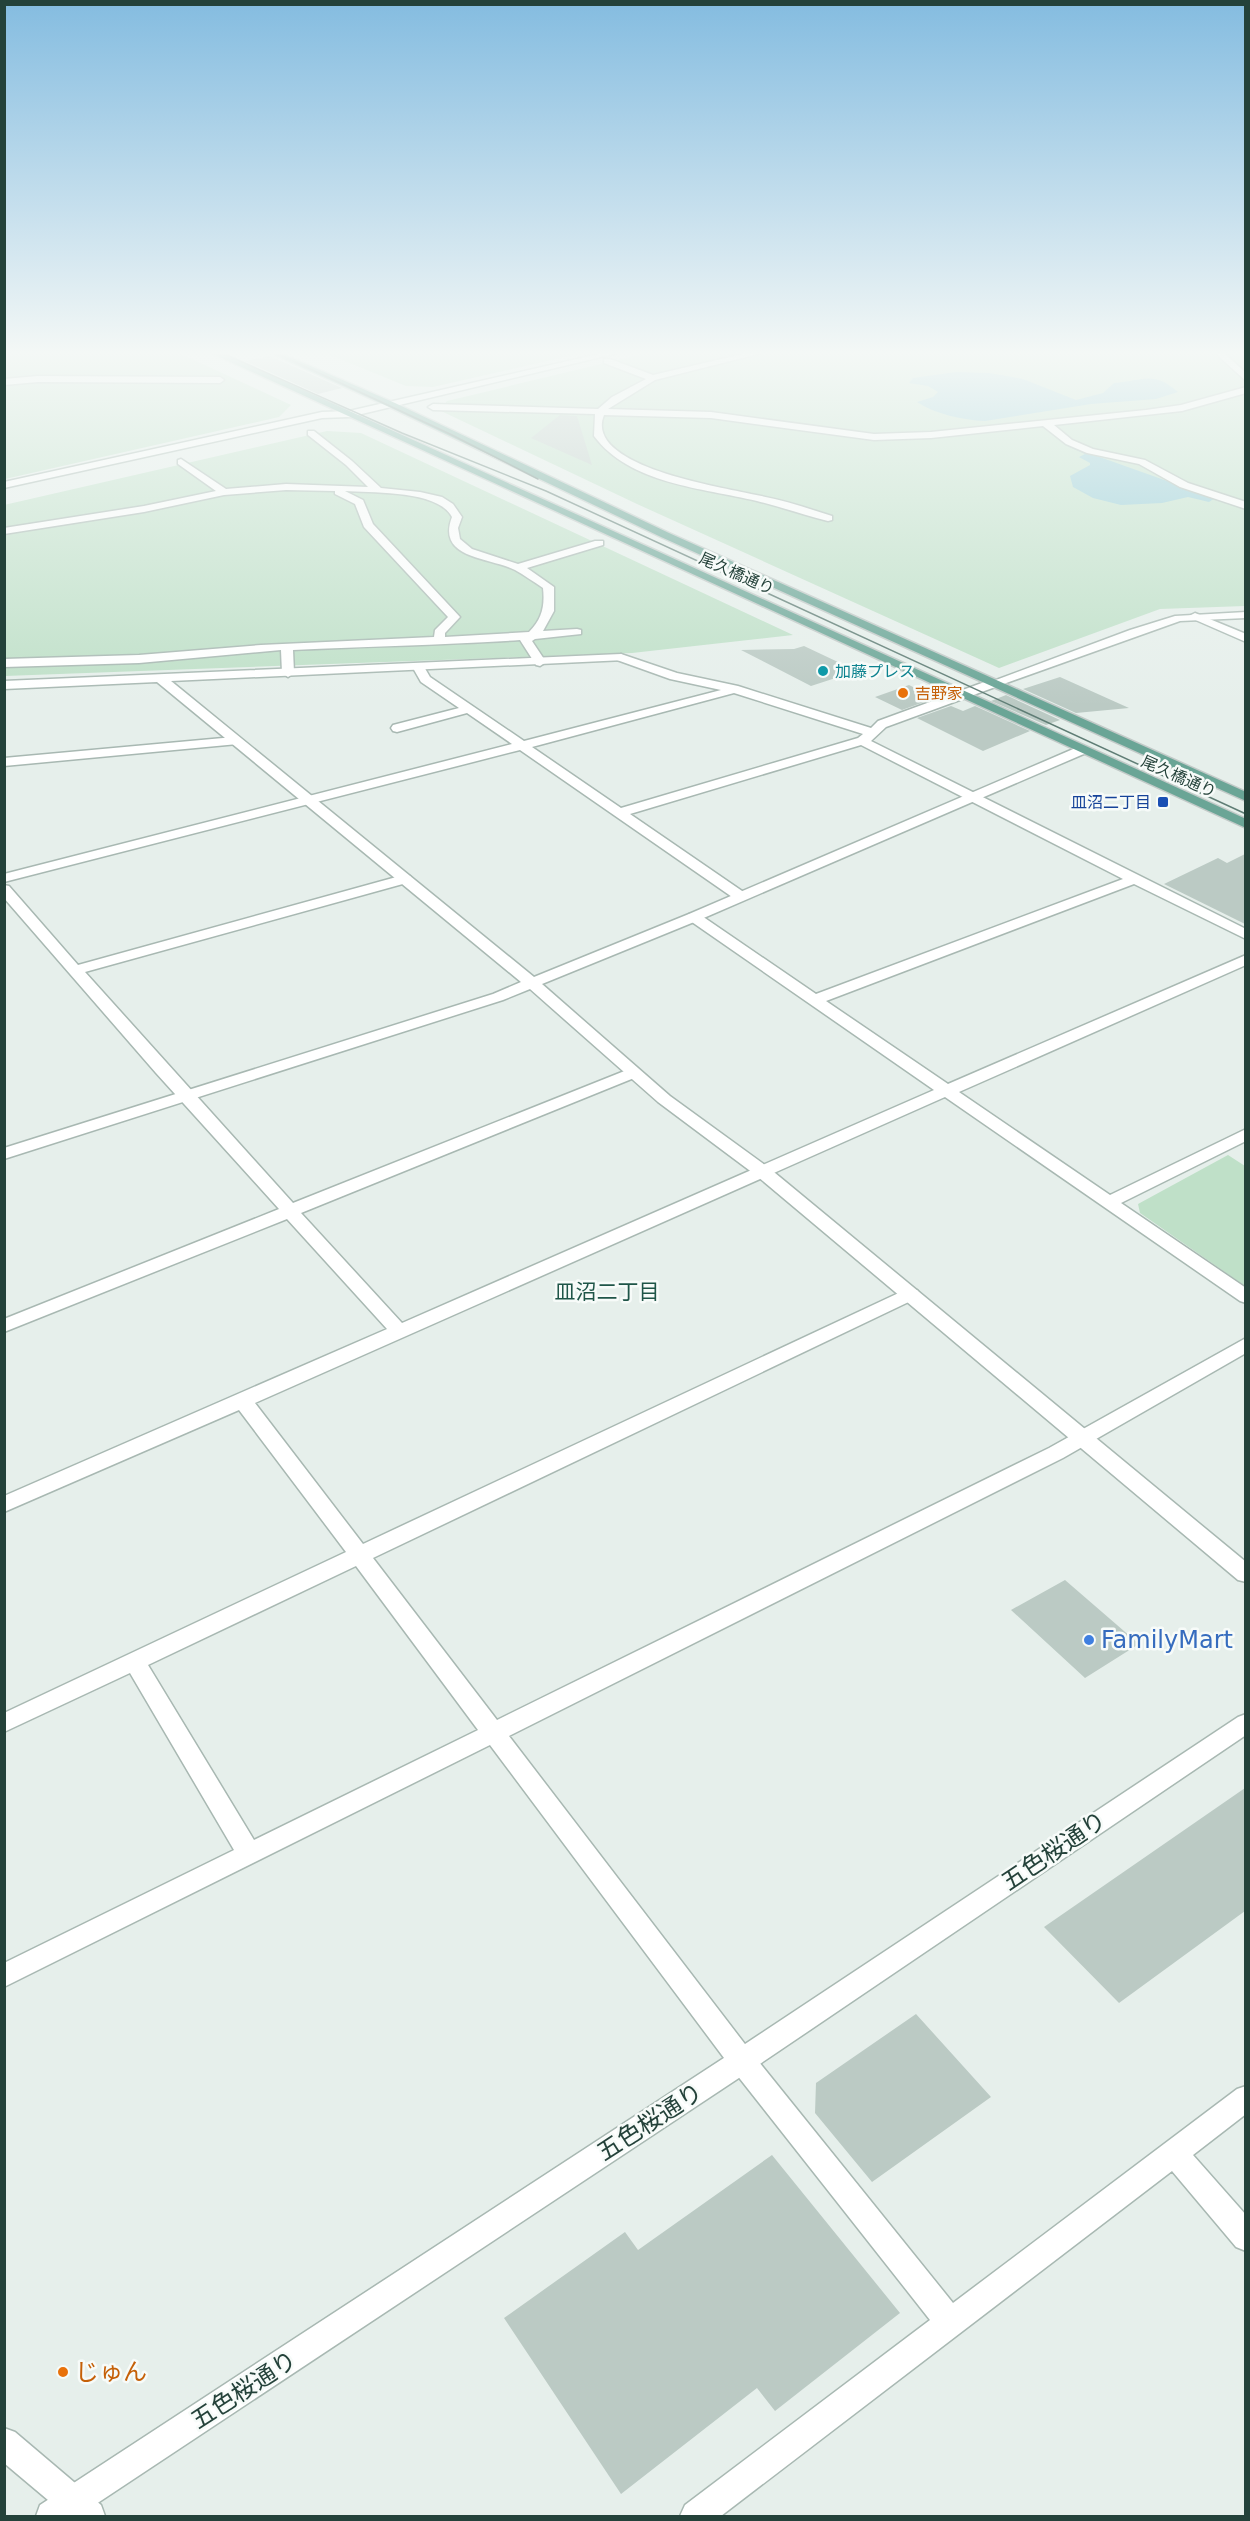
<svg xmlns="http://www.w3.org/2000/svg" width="1250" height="2521" viewBox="0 0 1250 2521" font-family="'DejaVu Sans','Noto Sans JP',sans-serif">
	<rect width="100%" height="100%" fill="#e6efeb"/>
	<path fill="#bfe0c8" d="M4,353H179L291,405L279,417L5,479Z
		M325,353H582L433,387L406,386Z
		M647,353H1245V606L1160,609L999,668L637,504L439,410L447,401Z
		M327,431L361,433L793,635L632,653L5,676L4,505Z
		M1228,1155L1245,1166V1286L1140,1213L1138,1204Z"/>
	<path fill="#8ec9d4" d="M956,372L989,373L1023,379L1076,400L1103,393L1114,383C1143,381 1153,370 1178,392L1156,399L1091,404L985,421C963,420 935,414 917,402L933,397L938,392L928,386L909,383L913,378Z
		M1063,444L1215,498L1209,502L1188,497L1162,503L1121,505L1093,498L1073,487L1070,476L1090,465V463L1079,457L1085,454Z"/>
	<path fill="#bbcac4" d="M270,356L342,388L318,394L245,361Z
		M560,415L577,416L592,465L531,438Z
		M804,646L857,671L811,686L741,650L794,649Z
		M1060,677L1129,708L1076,713L1023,689Z
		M909,685L935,698L902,710L875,697Z
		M1006,695L1060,720L1046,725L991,701Z
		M951,706L963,711L975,706L1030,731L983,751L917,718Z
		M1245,854V924L1164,884L1218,858L1227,863Z
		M1065,1580L1139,1644L1085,1678L1011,1610Z
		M1245,1788V1911L1119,2003L1044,1927Z
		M916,2014L991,2097L872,2182L815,2113L816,2083Z
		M772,2155L900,2313L775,2411L757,2388L621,2494L504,2318L625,2232L638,2250Z"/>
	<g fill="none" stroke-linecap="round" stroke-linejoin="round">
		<g stroke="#a8b8b2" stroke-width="3">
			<path id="pedestrian" d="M747,353H762L655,380L608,409L711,412L874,434L931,432L1146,410L1181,405L1246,387V393L1182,411L1054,425L1072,440L1093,449L1145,460L1188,483L1246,502V509L1180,487L1139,464L1087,453L1066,444L1043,426L931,438L874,440L711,418L604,415C583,466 720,487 751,494C772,498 793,503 813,510L832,516V520L828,521C804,515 781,507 757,501C702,488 630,484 594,436L595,414L433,410L428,407L433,404L598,409L612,397L646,379L604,363V359H610L653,375Z
				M1215,353H1224L1246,373V381Z
				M38,376L220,377L224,380L220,383L38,382L4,385V379Z
				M308,431H314L352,461L381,488L420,492L442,497L453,504L462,517L458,528L460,539L472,549L518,564L595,541H603V545L527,568L554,587V611L543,631L577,629L581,630V634L535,639L532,641L546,662L540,666L536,665L520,640C445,645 369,646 293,650L294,673L288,677L282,673L281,650L139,663L4,667V659L139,655L261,645L434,637L435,630L448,617L364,527L355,504L335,494V491L286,490L224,495L144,512L4,534V528L144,506L216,491L178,464V460L181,459L226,489L286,484L368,487L346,465L308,435ZM345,491C373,493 438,490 452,517C436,559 489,557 515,570C524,575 534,582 543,588C545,606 542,619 529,632L445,637V633L460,617L373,524L363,500Z"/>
		</g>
		<g stroke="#a8b8b2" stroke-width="3">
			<path id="minor" d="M1195,613L1246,634V642L1191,618L1189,616Z
				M621,654L677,673L738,686L871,728L878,721L990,680H998V686L886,727L871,741L1246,929V939L1134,884L826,1001L948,1084L1246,955V965L959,1092L1110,1195L1246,1129V1141L1121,1203L1246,1288V1303L1240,1301L945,1097L255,1403L363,1544L905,1290H917L920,1294L917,1298L373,1558L497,1720L1049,1448L1246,1338V1353L1063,1458L509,1736L751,2052L953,2303L1237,2089L1246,2086V2114L1193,2155L1246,2215V2251L1236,2247L1172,2171L721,2516H680L685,2505L930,2320L733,2070L490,1745L4,1987V1963L234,1850L130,1673L4,1732V1713L346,1552L239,1410L4,1512V1496L387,1329L287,1219L4,1332V1319L279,1209L156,1073L4,898V885L9,886L78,965L400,876H410L412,879L410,882L85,972L293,1203L627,1070H639L641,1073L639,1076L301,1213L402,1323L934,1090L689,920L687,917L689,914H699L816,994L1123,879L861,745L630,814L745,893L747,896L745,899H735L520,750L4,882V874L512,744L467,713L397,732L393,731L391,728L393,725L459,708L421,682L413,668L415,665H423L430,677L524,741L721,690L670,679L617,660L615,658ZM734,693L863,734L858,738L621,808L532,747ZM356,1566L478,1730L254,1840L148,1665Z
				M234,737L238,738L240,741L238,744L4,766V758Z
				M4,2428L15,2432L101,2505L105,2516H67L4,2463Z"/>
		</g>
		<g stroke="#a8b8b2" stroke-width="3">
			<path id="tertiary" d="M603,353H618L349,417L322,418L4,488V482L322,412L349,411Z
				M1246,612V618L1180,621L998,686L994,687L988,683L1130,630L1175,616Z
				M621,654L627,658L625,660L171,681L534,977L689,914L1078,747H1086L1088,750L1086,753L699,920L542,984L670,1096L769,1168L1246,1562V1582L1238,1580L757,1176L658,1102L530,989L503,1000L4,1159V1148L493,994L521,982L157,682L4,689V681Z
				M1246,1714V1735L751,2070L78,2516H36L40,2505L733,2052L1238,1717Z"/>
		</g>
		<g stroke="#c2cac8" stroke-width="3">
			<path id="primary" d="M211,353H222L1246,819V828Z
				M270,353H281L395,403L669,533L1246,792V801L661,537L389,407Z"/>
		</g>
		<use href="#pedestrian" fill="#fff" fill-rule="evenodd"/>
		<use href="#minor" fill="#fff" fill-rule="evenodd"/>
		<use href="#tertiary" fill="#fff" fill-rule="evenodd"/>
		<use href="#primary" fill="#6aa596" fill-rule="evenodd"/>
		<path stroke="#5f7d75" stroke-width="1.5" d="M222,353L402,433L546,491L1246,814
			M276,353L450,434L538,479"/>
	</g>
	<linearGradient id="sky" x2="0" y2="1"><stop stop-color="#84bce0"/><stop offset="0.5" stop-color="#f4f8f6"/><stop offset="1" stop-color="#f4f8f6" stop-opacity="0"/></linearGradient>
	<rect width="1250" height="706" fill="url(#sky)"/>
	<circle fill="#0f9aa8" stroke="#f7fbf9" stroke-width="2" cx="823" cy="671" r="6"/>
	<g fill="#e8710a" stroke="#f7fbf9" stroke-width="2">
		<circle cx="903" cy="693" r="6"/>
		<circle cx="63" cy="2372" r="6"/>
	</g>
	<rect fill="#1a4fb4" stroke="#f7fbf9" stroke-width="2" x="1157" y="796" width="12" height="12" rx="3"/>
	<circle fill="#3f7fe0" stroke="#f7fbf9" stroke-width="2" cx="1089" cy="1640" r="6"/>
	<g text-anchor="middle" stroke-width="5" stroke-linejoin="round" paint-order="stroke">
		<g font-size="16" fill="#24423a" stroke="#f7fbf9">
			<text transform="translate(737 573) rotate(24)" y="6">尾久橋通り</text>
			<text transform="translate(1179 776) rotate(24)" y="6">尾久橋通り</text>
		</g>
		<g font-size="16" fill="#0d838f" stroke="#f7fbf9" text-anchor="start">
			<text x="835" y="677">加藤プレス</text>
		</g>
		<g font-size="16" fill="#c56008" stroke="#f7fbf9" text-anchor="start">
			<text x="915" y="699">吉野家</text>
		</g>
		<g font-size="16" fill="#164399" stroke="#f7fbf9" text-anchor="end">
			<text x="1151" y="808">皿沼二丁目</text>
		</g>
		<g font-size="21" fill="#1f5548" stroke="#f7fbf9">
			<text x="607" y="1299">皿沼二丁目</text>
		</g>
		<g font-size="24" fill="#366cbe" stroke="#f7fbf9" text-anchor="start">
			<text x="1101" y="1648">FamilyMart</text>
		</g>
		<g font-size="24" fill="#24423a" stroke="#f7fbf9">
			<text transform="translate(1054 1851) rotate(-34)" y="8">五色桜通り</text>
			<text transform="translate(650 2122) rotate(-33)" y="8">五色桜通り</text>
			<text transform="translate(244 2390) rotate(-33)" y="8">五色桜通り</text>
		</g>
		<g font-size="24" fill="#c56008" stroke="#f7fbf9" text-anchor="start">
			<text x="75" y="2380">じゅん</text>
		</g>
	</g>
	<rect width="1250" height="2521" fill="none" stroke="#24423a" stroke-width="12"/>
</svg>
